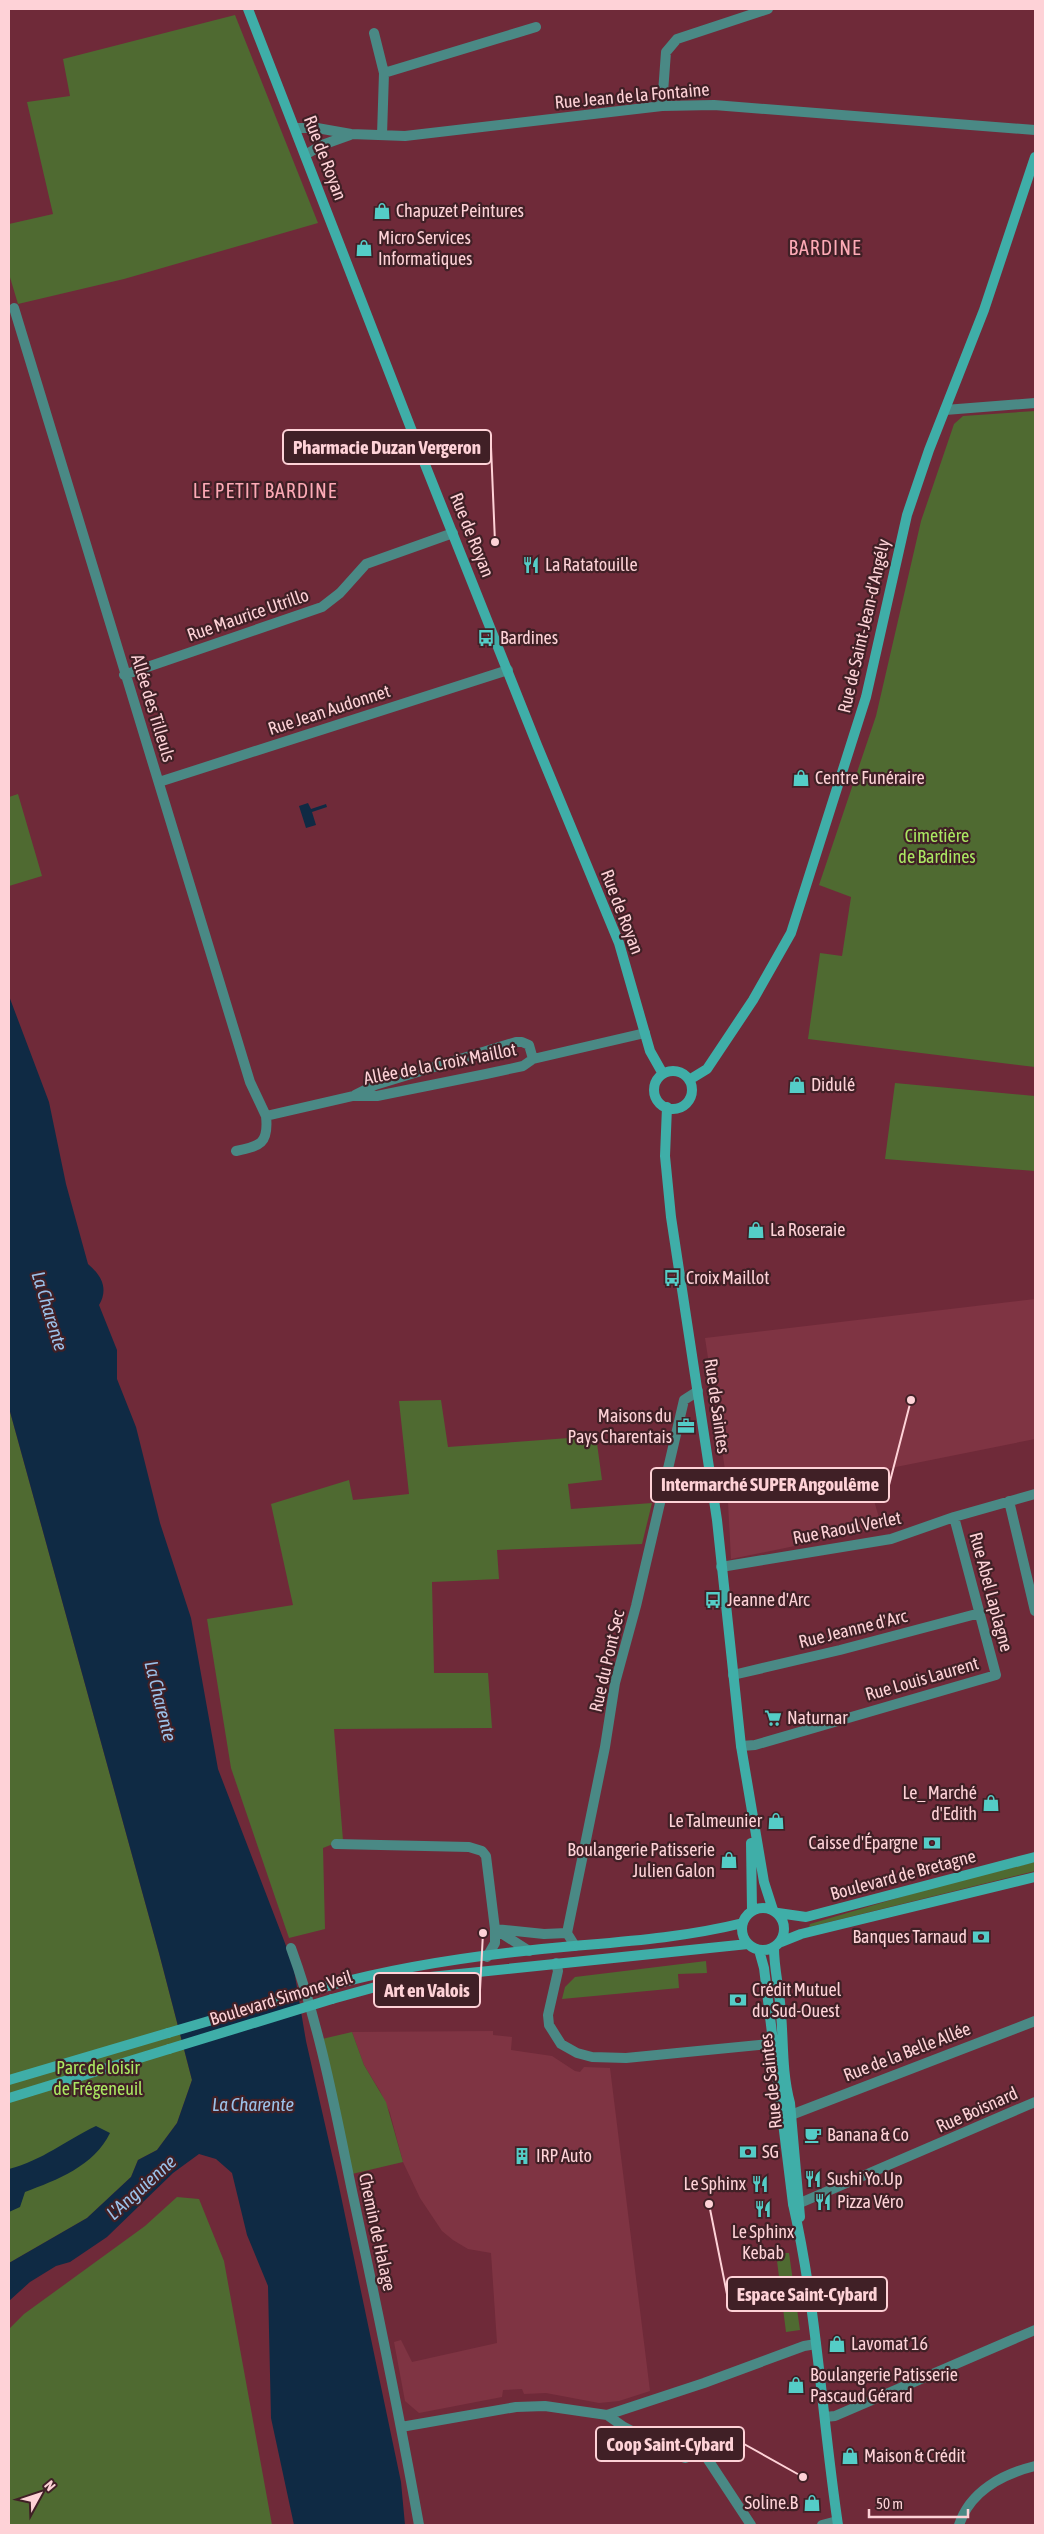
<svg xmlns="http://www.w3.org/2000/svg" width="1044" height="2534" viewBox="0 0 1044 2534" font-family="'Asap Condensed',sans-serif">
	<rect width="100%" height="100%" fill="#6f2a39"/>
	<path fill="#7f3443" d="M1035,1299V1439L866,1473L882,1528L731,1559L727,1483L705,1338Z
		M493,2031V2035L512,2037L511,2050L552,2056L575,2071L580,2072L584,2067L610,2068L650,2391L619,2401L599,2403L546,2393L524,2394L522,2389L503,2390L502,2397L419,2413L405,2401L394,2342L401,2340L412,2362L497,2343L491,2253L468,2249L453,2240L442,2231L420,2198L403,2162L390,2113L380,2091L364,2065L352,2032Z"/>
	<path fill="#4f6a31" d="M235,15L318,223L124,279L18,304L9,274V224L53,214L27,102L70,96L63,59Z
		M1035,411V1067L808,1039L820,953L842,956L851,897L819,885L876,716L921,521L954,424L963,416Z
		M18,794L42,876L9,886V797Z
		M895,1083L1035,1096V1171L885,1159Z
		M441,1400L448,1447L596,1436L602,1480L568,1484L571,1509L652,1503L642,1544L497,1550L499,1579L432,1582L434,1673H488L492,1728L334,1729L343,1840L323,1848L325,1929L289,1938L231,1768L207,1619L293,1605L271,1504L349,1480L353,1500L409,1494L399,1401Z
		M9,1408L159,1953L192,2080L177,2123L157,2150L138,2160L131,2177L87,2218L9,2263Z
		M1035,1862V1871L809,1927L810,1924L938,1886Z
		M706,1961L707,1973L678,1974L679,1988L562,1999L565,1987L575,1977Z
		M352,2032L364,2065L386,2102L403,2162L352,2174L322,2039Z
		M177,2197L199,2199L224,2261L272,2525H9V2329L24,2314L145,2226Z
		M776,2253H789L800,2330L786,2332Z"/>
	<path fill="#0f2a44" d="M308,803L311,809L326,804L327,807L312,812L316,825L306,828L299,806Z
		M9,996L49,1102L66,1184L88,1264C101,1275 109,1288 99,1305L117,1350V1379L136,1427L160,1523L191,1618L218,1769L293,1964L306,2041L337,2177L401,2482L405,2525H294L271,2418L268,2286L247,2235L232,2173L216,2159L199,2154L173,2173L107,2237L70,2262L56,2266L30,2282L9,2301V2263L87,2218L131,2177L138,2160L157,2150L177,2123L192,2080L159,1953L9,1408Z
		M96,2126L110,2133C94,2166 57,2180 25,2192L20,2207L9,2212V2169C43,2160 65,2141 96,2126Z"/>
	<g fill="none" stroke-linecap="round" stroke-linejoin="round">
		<path stroke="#4a8985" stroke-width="10" d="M374,33L384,73
			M662,106L666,52L677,39L768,9
			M296,128H317L351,134L405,136L662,106L714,105L1035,130
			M382,135L384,73L536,27
			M305,155L322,145L350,135
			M14,308L250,1082L266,1116
			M945,410L1035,403
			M124,675L322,607L340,593L366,564L453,533
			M159,782L508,670
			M355,1095L375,1085L516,1042H522L529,1045L533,1059
			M236,1151C260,1146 269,1144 266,1116L353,1096H377L486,1074L523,1066L533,1059L645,1033
			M1009,1501L1035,1611
			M721,1567L891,1539L954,1517L1035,1494
			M733,1675L840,1650L980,1613
			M741,1746L755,1745L996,1675L954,1517
			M336,1844L469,1847L482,1851L486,1856L495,1929L544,1934L567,1933
			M575,1946L567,1933L605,1747L615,1683L636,1606L684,1400L698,1391
			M291,1948C320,2027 335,2109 352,2191C376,2302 399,2413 419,2525
			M487,1957L495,1943V1929L529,1951
			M556,1963L558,1971L548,2015L549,2025L561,2044L577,2053L592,2057L626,2058L770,2044L779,2049
			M791,2115L1035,2021
			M793,2204L800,2203L1035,2102
			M607,2415L624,2427L676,2454L685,2458L703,2452L751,2525
			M825,2417L835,2416L1035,2330
			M401,2427L516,2407L545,2406L607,2415L704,2383L804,2346L816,2344
			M822,2525L837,2521
			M959,2525C970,2491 1003,2474 1035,2466"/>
		<path stroke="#3faea8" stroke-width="10" d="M248,9L424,462L537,745L619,943L650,1051L663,1074
			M654 1090a19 19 0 1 1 38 0a19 19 0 1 1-38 0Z
			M689,1080L707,1069L753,1000L791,933L866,697L907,515L929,450L984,310L1035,157
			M667,1107L665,1156L671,1217L717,1520L741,1746L764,1882L773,1910
			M751,1843L752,1910
			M742 1929a21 21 0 1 1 42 0a21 21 0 1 1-42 0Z
			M778,1913L806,1917L1035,1857
			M781,1942L801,1934L1035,1877
			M774,1948C774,1966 778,1983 780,2002C784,2036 781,2070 790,2103L800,2217
			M759,1950L764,1968L793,2204C817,2310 822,2418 838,2525
			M328,1986C408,1964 492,1953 574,1946C632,1941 686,1937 743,1923
			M332,1999L401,1980L748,1944
			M9,2080L168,2033
			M9,2098L169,2049"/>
		<path stroke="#3faea8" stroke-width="10" d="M168,2033L328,1986
			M169,2049L332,1999"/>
	</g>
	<defs>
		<g id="shop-bare" transform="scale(1.35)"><path d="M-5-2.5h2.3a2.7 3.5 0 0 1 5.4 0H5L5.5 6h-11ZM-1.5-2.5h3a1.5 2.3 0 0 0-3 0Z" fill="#54cdc7" stroke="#402026" stroke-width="2.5" paint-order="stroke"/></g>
		<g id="restaurant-bare" transform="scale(1.35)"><path d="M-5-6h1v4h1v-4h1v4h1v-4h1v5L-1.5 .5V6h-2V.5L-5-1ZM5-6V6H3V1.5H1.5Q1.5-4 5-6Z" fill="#54cdc7" stroke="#402026" stroke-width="2.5" paint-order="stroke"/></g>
		<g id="bus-bare" transform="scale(1.35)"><path d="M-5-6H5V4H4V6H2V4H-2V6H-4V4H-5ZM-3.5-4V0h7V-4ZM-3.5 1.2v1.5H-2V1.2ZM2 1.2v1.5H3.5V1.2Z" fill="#54cdc7" stroke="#402026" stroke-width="2.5" paint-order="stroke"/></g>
		<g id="office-bare" transform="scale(1.35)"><path d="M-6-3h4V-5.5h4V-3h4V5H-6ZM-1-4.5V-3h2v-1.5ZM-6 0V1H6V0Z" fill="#54cdc7" stroke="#402026" stroke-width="2.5" paint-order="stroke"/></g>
		<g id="supermarket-bare" transform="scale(1.35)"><path d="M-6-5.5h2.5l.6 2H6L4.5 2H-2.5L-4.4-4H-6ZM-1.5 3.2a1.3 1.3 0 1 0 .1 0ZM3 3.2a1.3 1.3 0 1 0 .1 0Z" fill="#54cdc7" stroke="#402026" stroke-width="2.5" paint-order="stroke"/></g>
		<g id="bank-bare" transform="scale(1.35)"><path d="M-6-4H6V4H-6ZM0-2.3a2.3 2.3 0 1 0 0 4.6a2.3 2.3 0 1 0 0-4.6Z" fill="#54cdc7" stroke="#402026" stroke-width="2.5" paint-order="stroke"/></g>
		<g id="cafe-bare" transform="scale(1.35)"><path d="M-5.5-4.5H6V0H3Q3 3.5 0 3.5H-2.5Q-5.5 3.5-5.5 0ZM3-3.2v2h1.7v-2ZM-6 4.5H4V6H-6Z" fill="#54cdc7" stroke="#402026" stroke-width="2.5" paint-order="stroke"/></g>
		<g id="building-bare" transform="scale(1.35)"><path d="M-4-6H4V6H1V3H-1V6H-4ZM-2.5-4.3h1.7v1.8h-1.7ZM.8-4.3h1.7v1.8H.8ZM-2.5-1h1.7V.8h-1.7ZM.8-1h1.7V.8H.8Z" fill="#54cdc7" stroke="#402026" stroke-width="2.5" paint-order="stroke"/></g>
	</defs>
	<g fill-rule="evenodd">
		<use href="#shop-bare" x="382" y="211"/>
		<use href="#shop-bare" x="364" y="248"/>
		<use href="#restaurant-bare" x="531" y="565"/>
		<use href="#bus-bare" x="486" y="638"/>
		<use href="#shop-bare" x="801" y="778"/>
		<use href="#shop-bare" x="797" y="1085"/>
		<use href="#shop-bare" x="756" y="1230"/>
		<use href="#bus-bare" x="672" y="1278"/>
		<use href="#office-bare" x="686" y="1426"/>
		<use href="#bus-bare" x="713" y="1600"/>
		<use href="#supermarket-bare" x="773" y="1718"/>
		<use href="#shop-bare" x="991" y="1803"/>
		<use href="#shop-bare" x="776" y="1821"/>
		<use href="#bank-bare" x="932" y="1843"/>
		<use href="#shop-bare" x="729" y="1860"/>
		<use href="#bank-bare" x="981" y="1937"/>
		<use href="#bank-bare" x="738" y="2000"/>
		<use href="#cafe-bare" x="813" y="2135"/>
		<use href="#bank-bare" x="748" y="2152"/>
		<use href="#building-bare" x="522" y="2156"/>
		<use href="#restaurant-bare" x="813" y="2179"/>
		<use href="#restaurant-bare" x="760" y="2184"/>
		<use href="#restaurant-bare" x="823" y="2202"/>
		<use href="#restaurant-bare" x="763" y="2209"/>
		<use href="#shop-bare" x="837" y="2344"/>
		<use href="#shop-bare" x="796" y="2385"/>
		<use href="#shop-bare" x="850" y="2456"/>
		<use href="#shop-bare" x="812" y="2503"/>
	</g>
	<g text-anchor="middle" stroke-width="4.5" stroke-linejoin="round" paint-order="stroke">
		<g font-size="18" fill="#fed2d7" stroke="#402026">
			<text transform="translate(632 96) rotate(-5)" y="6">Rue Jean de la Fontaine</text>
			<text transform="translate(325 158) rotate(69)" y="6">Rue de Royan</text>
			<text transform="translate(472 535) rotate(68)" y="6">Rue de Royan</text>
			<text transform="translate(248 615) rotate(-19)" y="6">Rue Maurice Utrillo</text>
			<text transform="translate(864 626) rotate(-77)" y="6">Rue de Saint-Jean-d'Angély</text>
			<text transform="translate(153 708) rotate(73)" y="6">Allée des Tilleuls</text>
			<text transform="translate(329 710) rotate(-18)" y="6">Rue Jean Audonnet</text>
			<text transform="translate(622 912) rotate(69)" y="6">Rue de Royan</text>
			<text transform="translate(440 1064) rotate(-11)" y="6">Allée de la Croix Maillot</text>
			<text transform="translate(717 1406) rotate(82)" y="6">Rue de Saintes</text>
			<text transform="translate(847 1528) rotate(-11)" y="6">Rue Raoul Verlet</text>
			<text transform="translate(991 1592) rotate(75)" y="6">Rue Abel Laplagne</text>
			<text transform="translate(853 1629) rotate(-14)" y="6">Rue Jeanne d'Arc</text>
			<text transform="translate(607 1661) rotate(-77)" y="6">Rue du Pont Sec</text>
			<text transform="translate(922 1679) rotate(-16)" y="6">Rue Louis Laurent</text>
			<text transform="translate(903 1875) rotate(-15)" y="6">Boulevard de Bretagne</text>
			<text transform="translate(281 1998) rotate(-17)" y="6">Boulevard Simone Veil</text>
			<text transform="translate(907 2052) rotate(-21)" y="6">Rue de la Belle Allée</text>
			<text transform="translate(771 2081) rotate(-96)" y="6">Rue de Saintes</text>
			<text transform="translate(977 2110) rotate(-24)" y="6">Rue Boisnard</text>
			<text transform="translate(377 2232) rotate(78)" y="6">Chemin de Halage</text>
		</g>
		<g font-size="18" fill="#fed2d7" stroke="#402026" text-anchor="start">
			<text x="396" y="217">Chapuzet Peintures</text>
			<text x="378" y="244">Micro Services<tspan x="378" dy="21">Informatiques</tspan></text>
			<text x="545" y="571">La Ratatouille</text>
			<text x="500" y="644">Bardines</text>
			<text x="815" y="784">Centre Funéraire</text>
			<text x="811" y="1091">Didulé</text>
			<text x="770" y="1236">La Roseraie</text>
			<text x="686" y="1284">Croix Maillot</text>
			<text x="672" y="1422" text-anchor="end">Maisons du<tspan x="672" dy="21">Pays Charentais</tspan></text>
			<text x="727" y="1606">Jeanne d'Arc</text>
			<text x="787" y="1724">Naturnar</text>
			<text x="977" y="1799" text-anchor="end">Le_ Marché<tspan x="977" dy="21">d'Edith</tspan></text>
			<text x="762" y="1827" text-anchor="end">Le Talmeunier</text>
			<text x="918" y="1849" text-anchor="end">Caisse d'Épargne</text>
			<text x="715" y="1856" text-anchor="end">Boulangerie Patisserie<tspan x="715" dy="21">Julien Galon</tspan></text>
			<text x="967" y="1943" text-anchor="end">Banques Tarnaud</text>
			<text x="752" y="1996">Crédit Mutuel<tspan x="752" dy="21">du Sud-Ouest</tspan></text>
			<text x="827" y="2141">Banana &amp; Co</text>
			<text x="762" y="2158">SG</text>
			<text x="536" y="2162">IRP Auto</text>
			<text x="827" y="2185">Sushi Yo.Up</text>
			<text x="746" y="2190" text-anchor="end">Le Sphinx</text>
			<text x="837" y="2208">Pizza Véro</text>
			<text x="763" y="2238" text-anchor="middle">Le Sphinx<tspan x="763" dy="21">Kebab</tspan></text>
			<text x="851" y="2350">Lavomat 16</text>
			<text x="810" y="2381">Boulangerie Patisserie<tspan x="810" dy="21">Pascaud Gérard</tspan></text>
			<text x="864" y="2462">Maison &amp; Crédit</text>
			<text x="798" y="2509" text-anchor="end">Soline.B</text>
		</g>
		<g font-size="18" fill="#abe862" stroke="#402026">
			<text x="937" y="842">Cimetière<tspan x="937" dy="21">de Bardines</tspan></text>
			<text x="98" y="2074">Parc de loisir<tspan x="98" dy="21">de Frégeneuil</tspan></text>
		</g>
		<g font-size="19" font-style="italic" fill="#9cc2ea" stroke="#402026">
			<text transform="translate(50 1311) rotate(73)" y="7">La Charente</text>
			<text transform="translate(161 1701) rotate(76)" y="7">La Charente</text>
			<text x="253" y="2111">La Charente</text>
			<text transform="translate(141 2187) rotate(-42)" y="7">L'Anguienne</text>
		</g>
		<g font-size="20" letter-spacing="1" fill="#fdaab6" stroke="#402026">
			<text x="825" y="255">BARDINE</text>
			<text x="265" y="498">LE PETIT BARDINE</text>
		</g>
	</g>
	<path fill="none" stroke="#fed2d7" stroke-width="2" d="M495 542L491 447M911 1400L889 1485M483 1933L480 1990M709 2204L727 2294M803 2477L744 2444"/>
	<g fill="#fed2d7" stroke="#402026" stroke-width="2">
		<circle cx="495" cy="542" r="5"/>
		<circle cx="911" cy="1400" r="5"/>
		<circle cx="483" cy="1933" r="5"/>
		<circle cx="709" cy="2204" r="5"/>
		<circle cx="803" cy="2477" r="5"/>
	</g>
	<g fill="#402026" stroke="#fed2d7" stroke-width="2">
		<rect x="283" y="430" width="208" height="34" rx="5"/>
		<rect x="651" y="1468" width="238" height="34" rx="5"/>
		<rect x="374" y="1973" width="106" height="34" rx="5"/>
		<rect x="727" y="2277" width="160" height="34" rx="5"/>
		<rect x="596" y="2427" width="148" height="34" rx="5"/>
	</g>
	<g font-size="19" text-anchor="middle" font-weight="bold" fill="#fed2d7">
		<text x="387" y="454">Pharmacie Duzan Vergeron</text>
		<text x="770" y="1491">Intermarché SUPER Angoulême</text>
		<text x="427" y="1997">Art en Valois</text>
		<text x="807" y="2301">Espace Saint-Cybard</text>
		<text x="670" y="2451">Coop Saint-Cybard</text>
	</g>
	<rect width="1044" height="2534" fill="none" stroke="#fed2d7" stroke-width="20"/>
	<g transform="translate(40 2494) rotate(50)" stroke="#402026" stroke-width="4" paint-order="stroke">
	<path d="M0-4L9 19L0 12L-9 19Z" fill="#fed2d7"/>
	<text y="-8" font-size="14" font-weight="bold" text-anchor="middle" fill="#fed2d7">N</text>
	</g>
	<path d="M869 2509v8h99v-8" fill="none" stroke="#fed2d7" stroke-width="2.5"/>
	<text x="876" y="2509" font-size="15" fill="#fed2d7" stroke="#402026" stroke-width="4" paint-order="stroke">50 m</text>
</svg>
